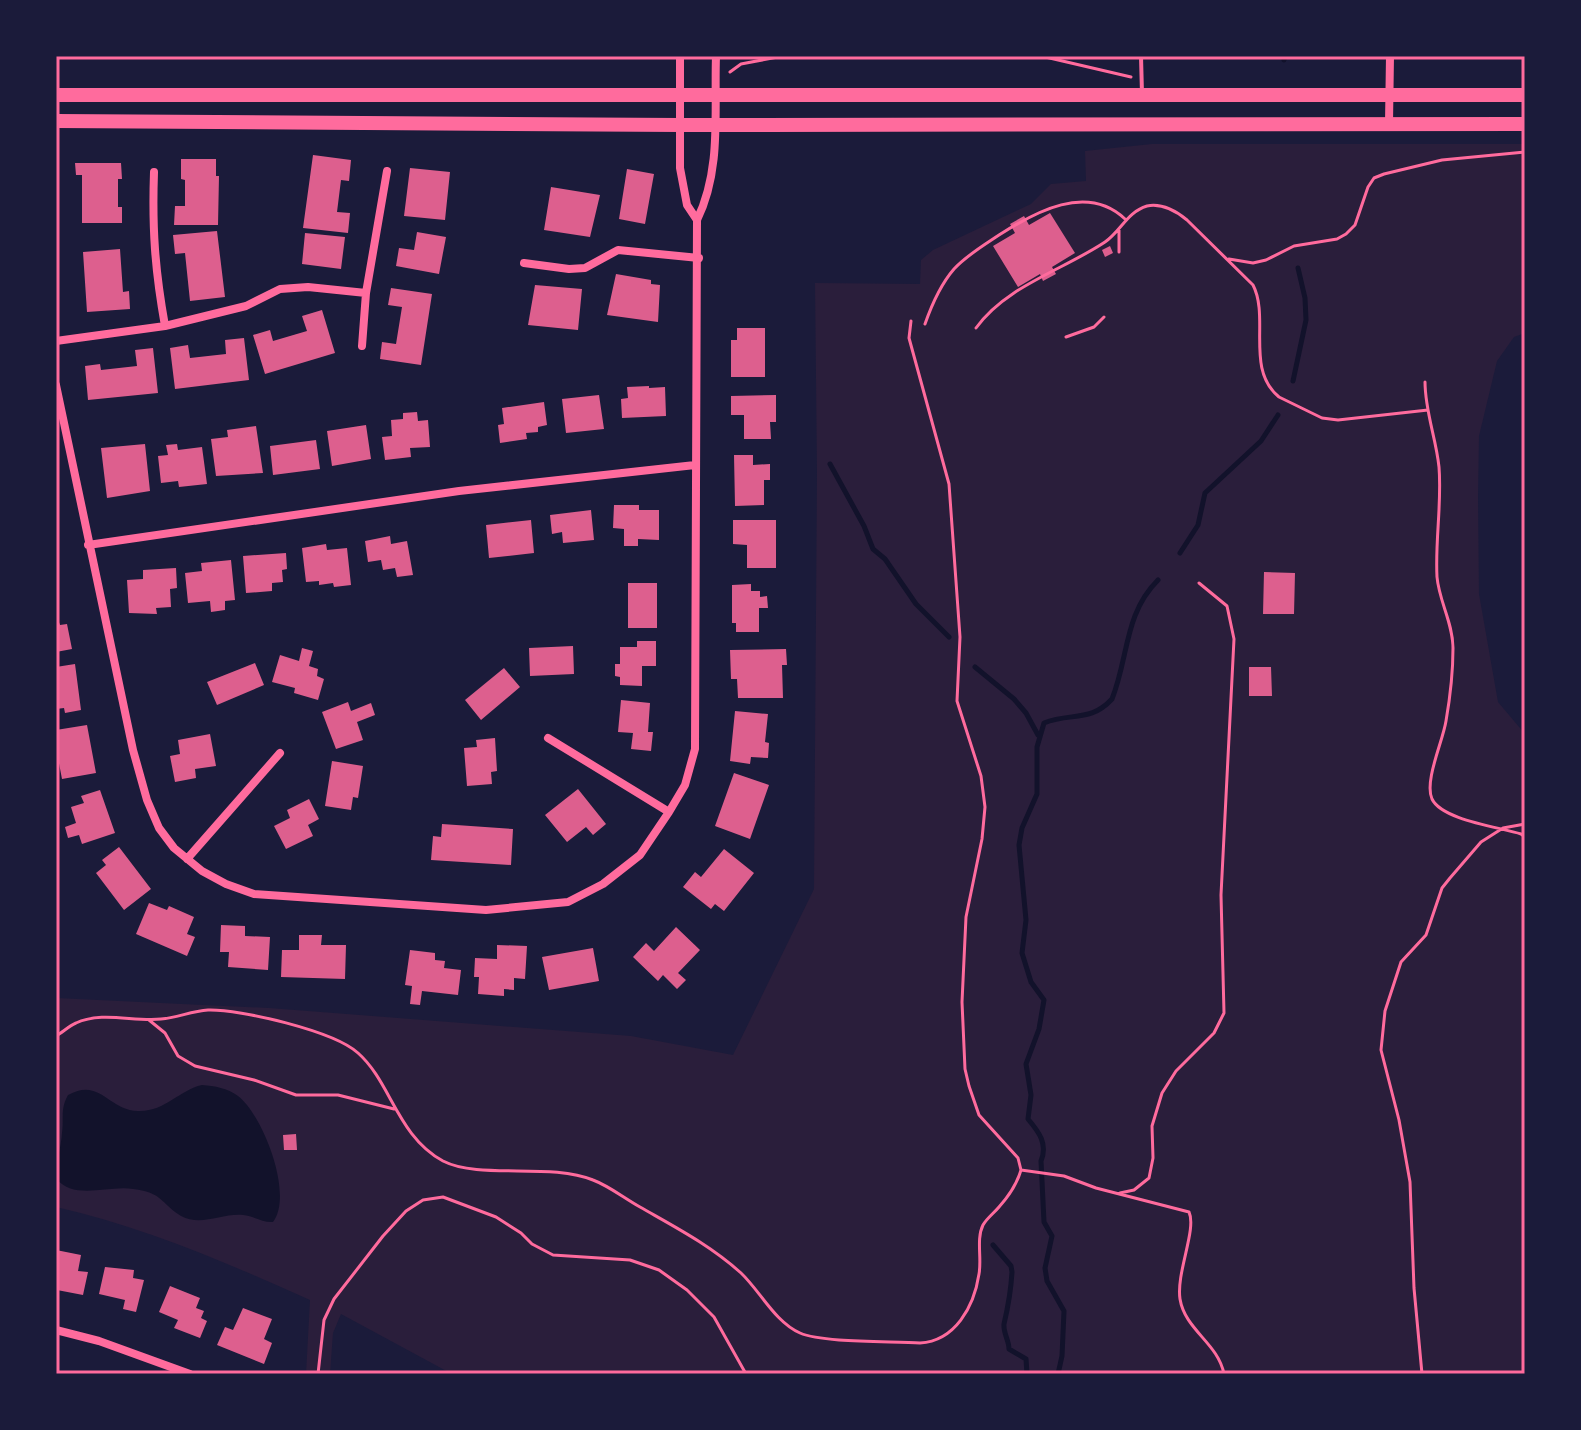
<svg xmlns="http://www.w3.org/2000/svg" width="1581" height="1430" viewBox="0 0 1581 1430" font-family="Lato,sans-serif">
	<rect width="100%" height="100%" fill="#1b1b3a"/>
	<path fill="#2a1e3b" d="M1152,144H1525V333L1514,337L1497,361L1479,436L1478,497L1479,594L1498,702L1525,734V1374H452L341,1314L333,1333L330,1374H306L310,1300C227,1263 145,1227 56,1207V998L269,1008L631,1036L733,1055L814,889L817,473L815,283L920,284L921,260L933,250L1031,204L1051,184L1086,181L1085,151Z"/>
	<path fill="#12122b" d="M202,1085C215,1086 227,1088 238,1096C263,1115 294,1195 273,1222C263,1223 254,1216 243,1215C222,1213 201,1227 181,1216C160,1203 164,1193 133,1189C108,1185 73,1201 56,1178C56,1162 61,1148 62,1133C64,1118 60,1109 68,1095C100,1077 108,1110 138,1111C165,1112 179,1090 202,1085Z"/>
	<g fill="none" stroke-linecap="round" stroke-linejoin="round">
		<path stroke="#12122b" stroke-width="5" d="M1284,60L1285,56
			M1293,381L1306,320L1305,298L1298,268
			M830,464L864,526L873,549L885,559L916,604L949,637
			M1180,553L1198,525L1205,493L1261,441L1278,415
			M975,667L1014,699L1026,713L1038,735
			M993,1245L1011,1266L1012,1272C1011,1290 1008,1307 1004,1324C1003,1333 1009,1340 1009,1349L1026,1359L1027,1374
			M1058,1374L1062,1356L1064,1311L1047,1281L1045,1268L1052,1236L1044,1222L1041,1161C1048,1144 1039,1132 1028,1119L1031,1095L1026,1064L1039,1029L1044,1000L1031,982L1022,953L1026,920L1019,845L1022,828L1037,794V747L1044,723C1071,712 1090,723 1112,699C1129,656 1124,614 1158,580"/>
	</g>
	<path fill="#dd5f8e" d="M313,155L351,160L349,181L341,180L337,212L350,213L348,233L303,228Z
		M181,159H216V176H219L218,225H174L175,206H185V180L181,179Z
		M75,163H121L122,179H118V207H122V223H82V175H76Z
		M410,168L450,172L445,220L404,216Z
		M627,169L654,174L645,224L619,219Z
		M551,187L600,195L590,237L544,230Z
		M1050,213L1075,253L1052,267L1056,274L1043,281L1040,274L1018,287L993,246L1015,233L1010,224L1024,216L1029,225Z
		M217,231L225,297L190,301L185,253L175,254L173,235Z
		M417,232L446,237L439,274L396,266L399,248L414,250Z
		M305,233L345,237L341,269L302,264Z
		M1110,246L1113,253L1105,257L1102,250Z
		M120,249L123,292L129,291L130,309L87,312L83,252Z
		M616,274L651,280V284L660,285L658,322L607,315Z
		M535,285L582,289L578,330L528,325Z
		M391,288L432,294L421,365L380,359L382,342L396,344L402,307L388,305Z
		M322,310L335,353L265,374L253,335L270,330L273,341L307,331L302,316Z
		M737,328H765V377H731V340H737Z
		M244,338L249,380L175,389L170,348L188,345L190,358L226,354L225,340Z
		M153,348L158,393L88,400L85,366L100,364L101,370L137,366L135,350Z
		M649,386V388L665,387L666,416L622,418L621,399L628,398L627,387Z
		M599,395L604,429L566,433L562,399Z
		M776,395V422H770L771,439H744V415H731V396Z
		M544,402L547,425L538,427V432L526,433L527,439L500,443L498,425L504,424L502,408Z
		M417,412L418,421L428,420L430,447L410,448L411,457L385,460L382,437L392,436L391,420L403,419V413Z
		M366,425L371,459L332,466L327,431Z
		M256,426L263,473L216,476L211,439L228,437L227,430Z
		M316,440L320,469L273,475L270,446Z
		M145,444L150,491L107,498L101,448Z
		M177,444L178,450L202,447L207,484L179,487L178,481L161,483L158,456L168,455L166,445Z
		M734,455H753V465L770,464V480H764V505L735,506Z
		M614,505H639V510H659V540L638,539V546H624V529L613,528Z
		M591,510L594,540L563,543L562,532L552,534L550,515Z
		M531,520L534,553L489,558L486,525Z
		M733,520H776V568H747V545L733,544Z
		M390,536L391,544L407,541L413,575L397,577L395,568L383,570L381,560L368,562L365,541Z
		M326,544L327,550L347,548L351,585L334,587L333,583L319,585V581L306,582L302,548Z
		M286,553L287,569L282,570L283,582L272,583V591L246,593L243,556Z
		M231,560L235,600L225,601V610L211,612L210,601L188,603L185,573L202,571L201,563Z
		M176,568L177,588L170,589L171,607L156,608L157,614L129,613L127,580L143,579V570Z
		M1264,572L1295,573L1294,614H1263Z
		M628,583H657V628H628Z
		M751,584V591H760V597L767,596L768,608H759V632H736V623H732V585Z
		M56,614L60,625L67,624L72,649L56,652Z
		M637,641H656V666H642V686L620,685V677L615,676V664H620V647H637Z
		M573,646L574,674L530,676L529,648Z
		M302,648L313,651L309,666L318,669L317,676L324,679L318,700L294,693L295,688L272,682L280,655L299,661Z
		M786,649L787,665H782L783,698H738L737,679H731L730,650Z
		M255,663L264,685L217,705L207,682Z
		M75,664L81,710L65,713L64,708L56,709V667Z
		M1249,667H1271L1272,696H1249Z
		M504,668L520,687L481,720L465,700Z
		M621,700L650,703L648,732H653L651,751L631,749L633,733L618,732Z
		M348,702L351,711L371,703L375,715L357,722L363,740L336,749L322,712Z
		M735,711L768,714L765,742L769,743L768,758L751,757L750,764L730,761Z
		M87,725L96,773L62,779L58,758L56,759V730Z
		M210,734L216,766L195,769L196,778L175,782L170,756L180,754L178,740Z
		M495,738L497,771L491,772L492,784L467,786L464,748L477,747L476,740Z
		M332,761L363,766L358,798L353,797L351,810L325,806Z
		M734,773L769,785L750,839L715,826Z
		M578,789L606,824L593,835L586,827L567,842L545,815Z
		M100,790L115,833L82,844L79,835L68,838L65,827L76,823L71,807L84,803L81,796Z
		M309,799L319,819L308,825L313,836L286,849L274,826L290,818L287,810Z
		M442,824L513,829L511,865L431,860L433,836L441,837Z
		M119,847L151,889L124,910L96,873L106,865L102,860Z
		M724,849L754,873L724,911L715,904L711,909L683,887L695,872L701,877Z
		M149,903L167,910L169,906L194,917L187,934L195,937L187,956L136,934Z
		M221,925L245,926V936L270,937L268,970L228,967L229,952H220Z
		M676,927L700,950L678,973L686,980L677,989L663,975L658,981L633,957L646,943L654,951Z
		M299,935H322L321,945H346L345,979L281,977L282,950H299Z
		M497,945L527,946L525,979L514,978V990L504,989V996L478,994L479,977H474L475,958L497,959Z
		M593,948L599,981L549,990L542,957Z
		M410,950L435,953V960L445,961L444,968L461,970L458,995L422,991L420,1005L410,1004L412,986L405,985Z
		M296,1134L297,1150H284L283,1135Z
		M56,1250L81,1255L78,1271L88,1272L83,1295L57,1290Z
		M105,1267L134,1270L133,1278L144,1280L136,1312L123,1309L125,1300L99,1294Z
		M170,1286L200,1298L196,1308L204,1311L201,1318L207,1321L200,1338L174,1328L178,1320L159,1312Z
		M243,1308L272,1319L264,1339L272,1343L264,1364L217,1345L225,1327L233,1330Z"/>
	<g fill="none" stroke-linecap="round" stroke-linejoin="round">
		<path stroke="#ff6b9d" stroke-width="3" d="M1041,56L1131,77
			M730,72L741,64L783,56
			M1119,252V230
			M1229,259L1253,263L1266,260L1294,246L1337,239L1346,234L1355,225L1368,187L1374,178L1384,174L1442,160L1525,152
			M925,324C932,304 941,284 954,269C967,255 984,245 999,235C1035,212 1087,183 1125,219
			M976,328C1006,286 1063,270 1105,242C1121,231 1127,212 1147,206C1162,203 1176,211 1187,220L1253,285C1270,318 1245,369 1279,397L1322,418L1338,420L1428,410
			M1066,337L1094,327L1104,317
			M1425,382C1425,411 1436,438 1439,467C1442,503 1435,540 1437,577C1439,601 1453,623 1453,648C1453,672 1450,698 1446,721C1443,741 1424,781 1432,799C1442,820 1499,827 1521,834L1525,837
			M149,1020L165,1033L178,1056L195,1066L254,1080L296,1095H338L394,1109
			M56,1036C63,1032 69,1026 76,1023C102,1011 134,1022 161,1019C177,1018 191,1011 208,1010C240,1009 334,1031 358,1053C391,1082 397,1136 443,1161C480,1180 550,1162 593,1180C609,1186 624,1198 640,1207C675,1227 710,1245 741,1273C760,1291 775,1322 800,1333C823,1343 892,1341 920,1343C955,1341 974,1307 979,1274C982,1259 976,1239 983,1225C987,1218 994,1213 999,1207C1009,1196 1017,1184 1021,1170L1018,1158L979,1115L969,1086L965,1069L962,1002L966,917L982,839L985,807L981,776L957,701L960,637L949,484L909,338L911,321
			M1021,1170L1064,1176L1096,1188L1189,1212C1197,1229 1176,1273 1180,1299C1185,1330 1218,1343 1224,1374
			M1120,1193L1134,1190L1149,1178L1153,1158L1152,1126L1162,1093L1176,1071L1214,1033L1224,1013L1221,895L1234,639L1227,606L1199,583
			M318,1374L324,1320L334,1299L383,1236L406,1211L423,1200L443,1197L496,1217L521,1233L532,1244L553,1255L630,1260L659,1270L687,1290L714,1317L746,1374
			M1422,1374L1414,1288L1410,1182L1399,1120L1381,1050L1385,1011L1401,962L1426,935L1442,888L1450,878L1481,842L1503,828L1525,824"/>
		<path stroke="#ff6b9d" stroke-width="4" d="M1141,56L1142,94"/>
		<path stroke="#ff6b9d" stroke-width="8" d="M680,56V168L687,205L697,220
			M1389,123L1390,56
			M154,172C152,229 155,270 165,326
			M524,263L569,269L585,268L618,250L699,258
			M56,341L165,326L246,306L280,289L308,287L366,293
			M362,346L366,293L387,171
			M56,385L133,750L147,800L159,828L174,848L202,871L226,884L254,894L486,910L568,902L603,884L640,855L669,812L685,785L695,749L697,220C722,169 714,111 716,56
			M88,545L459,491L695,465
			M548,738L669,812
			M187,859L280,753
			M56,1330L99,1341L190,1374"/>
		<path stroke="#ff6b9d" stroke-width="14" d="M56,95H1525
			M56,121L680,125L1525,124"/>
	</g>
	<rect width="1581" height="1430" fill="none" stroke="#1b1b3a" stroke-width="116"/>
	<rect x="58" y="58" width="1465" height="1314" fill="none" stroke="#ff6b9d" stroke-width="3"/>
</svg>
